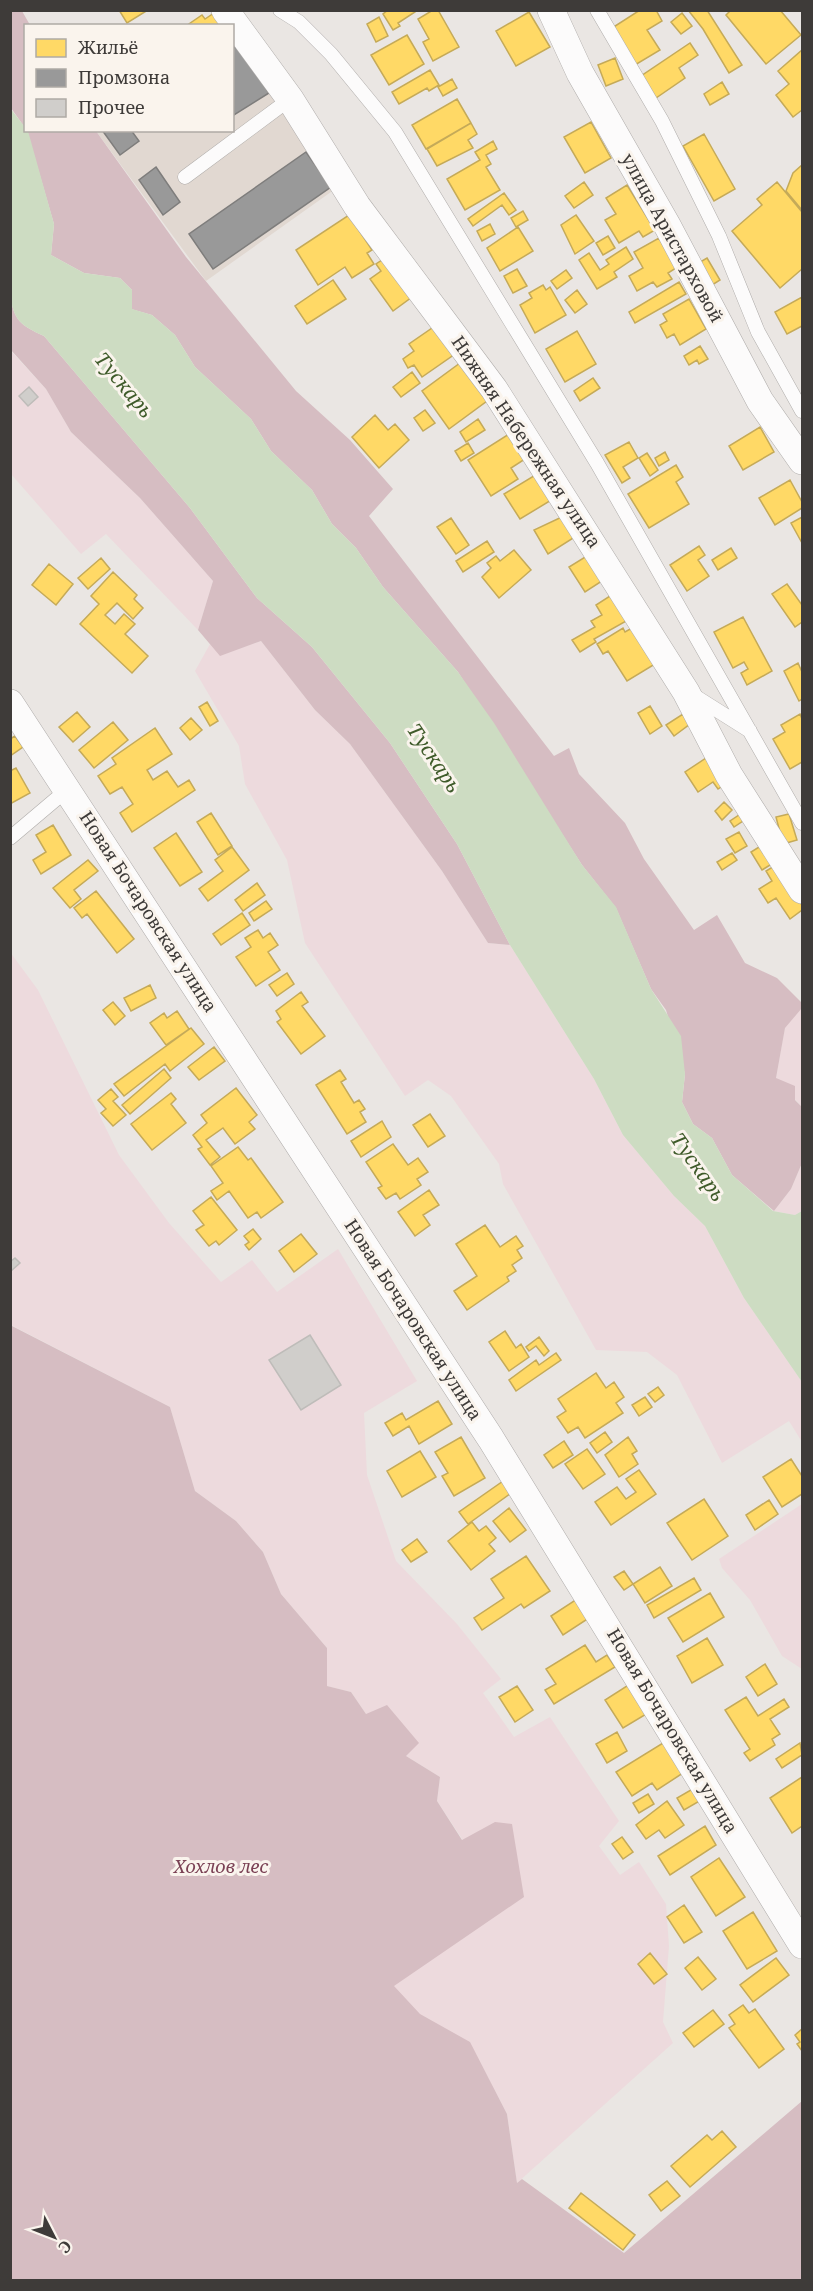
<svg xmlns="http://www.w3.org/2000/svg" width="813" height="2291" viewBox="0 0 813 2291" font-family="'Noto Serif',serif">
	<rect width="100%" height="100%" fill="#eae6e3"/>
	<path fill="#e1d8d1" d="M232,40L338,187L206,281L96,131L232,130Z"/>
	<path fill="#eddadd" d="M10,350L46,389L71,432L140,498L213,581L198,630L106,534L81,554L11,474Z
		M261,641L315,710L350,744L442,871L488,943L510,945L594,1079L623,1135L674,1196L705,1226L744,1298L802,1382V1442L789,1421L722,1463L677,1375L647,1352L596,1350L503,1184L499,1164L451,1096L428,1080L405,1096L305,943L287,860L245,784L239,746L195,671L210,644L220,655Z
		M10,952L38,990L119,1155L169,1223L221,1282L252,1260L277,1292L338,1249L417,1381L364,1413L367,1475L396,1561L457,1624L501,1679L483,1693L514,1737L550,1717L619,1821L599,1846L620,1875L639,1862L666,1904L669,1946L663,2022L673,2043L517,2183L507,2114L483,2068L133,2280L474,1857L437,1801L440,1777L406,1756L418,1743L366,1714L351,1692L327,1686V1648L281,1594L263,1552L236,1521L195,1491L170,1407L11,1325Z
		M802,1008V1107L776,1078L785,1027Z
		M802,1163V1211L795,1215L774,1211L791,1189Z
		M802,1504V1669L782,1656L750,1600L722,1568L719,1559Z"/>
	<path fill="#d6bdc2" d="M10,11H22L30,25L26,26L25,128L11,108Z
		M27,131H96L186,257L296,391L350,440L393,489L369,516L554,756L569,748L579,774L625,823L644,859L694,930L717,915L745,963L777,978L802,1003V1008L785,1028L776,1078L795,1086V1100L802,1107V1163L791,1189L774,1211L732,1175L712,1138L693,1124L682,1102L685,1074L666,1010L651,989L616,908L582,865L458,672L383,587L356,548L332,524L312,490L271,451L251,419L195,367L175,335L152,315L131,309L132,290L120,278L84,273L51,255L54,224Z
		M10,294C14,321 20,325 44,336L190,508L257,598L312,647L390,743L457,844L510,945L488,943L442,871L350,744L315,710L261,641L220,656L198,630L213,581L140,498L71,432L46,389L11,350Z
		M10,1325L170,1407L195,1491L236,1521L263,1552L281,1594L327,1648V1686L351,1692L366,1714L387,1705L419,1743L406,1756L440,1777L437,1801L462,1840L495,1822L512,1824L524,1897L394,1986L420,2014L470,2042L507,2114L517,2183L522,2179L624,2253L802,2101V2280H11Z"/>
	<path fill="#cddcc2" d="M10,108L28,131L54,224L51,255L84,273L120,278L132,290V309L152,315L175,335L195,367L251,419L271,451L312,490L332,524L356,548L383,587L458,672L494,723L582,865L616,907L651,989L681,1036L685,1074L682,1102L693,1124L712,1138L732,1175L773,1211L795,1215L802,1211V1382L744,1298L705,1226L674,1196L623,1135L594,1079L510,945L457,844L390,743L312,647L257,598L190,508L44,336C20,325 14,321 10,294Z"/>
	<path fill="#ffd966" stroke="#c5aa58" stroke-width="1.5" d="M119,10H148L127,23Z
		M388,10H414L415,12L398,23L400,26L393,30L383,14Z
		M433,10H438L459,47L433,61L423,42L429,39L418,19Z
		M640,10H656L662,21L647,30L660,50L635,65L612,28Z
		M688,10H707L742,65L729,73L703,29Z
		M731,10H780L801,35L766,64L726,15Z
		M529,12L550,47L516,66L496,31Z
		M214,13L222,26H186L202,15L205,19Z
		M682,13L692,26L681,34L671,22Z
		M379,17L388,36L376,42L367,24Z
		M407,35L424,64L389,85L371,55Z
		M690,43L698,55L679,68L685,78L656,98L641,76Z
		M802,50V110L793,117L776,95L789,84L778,71Z
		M615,58L623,79L606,86L598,65Z
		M430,70L439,85L429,91L427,88L399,104L392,92Z
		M452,79L457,88L443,96L438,87Z
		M722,82L729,94L710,105L704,94Z
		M457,99L471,123L426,149L412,125Z
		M591,122L611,158L585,173L564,137Z
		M471,123L477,134L468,140L473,148L437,166L427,149Z
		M704,134L735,189L714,201L683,146Z
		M493,141L497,149L486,155L491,164L486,167L500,190L465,210L447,179L480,160L475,152Z
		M802,165V210L786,191L793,173Z
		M584,182L593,195L574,208L565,196Z
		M777,182L802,212V269L780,288L732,231L762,205L757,199Z
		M627,185L655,230L643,237L639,231L619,243L605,220L616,214L606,198Z
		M504,193L516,210L509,215L502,205L473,226L468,219Z
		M523,211L528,220L516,227L511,218Z
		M349,215L372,250L367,253L374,264L352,278L345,267L318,285L296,250Z
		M576,215L594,241L575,254L561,225Z
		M490,224L495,234L482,241L477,231Z
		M518,227L533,251L500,271L487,248Z
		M608,236L615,248L603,255L596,243Z
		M659,238L676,268L668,273L672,279L657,287L653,282L637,291L629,276L643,268L634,252Z
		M626,247L633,259L614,272L617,277L597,289L579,260L589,253L600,270L609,264L606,260Z
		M385,258L412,297L393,311L370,279L381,271L376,264Z
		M707,258L720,280L709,287L695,265Z
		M517,269L527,286L513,293L504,276Z
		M566,270L572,278L557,289L551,281Z
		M333,280L346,299L307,324L295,306Z
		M679,282L686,294L635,323L629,312Z
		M543,285L546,290L550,287L566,315L535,333L520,305L532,298L529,293Z
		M577,290L587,304L575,313L565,300Z
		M802,297V326L787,334L775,312Z
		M689,299L706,329L680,345L674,334L667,338L660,325L667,321L663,314Z
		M435,326L455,354L422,377L414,365L408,368L403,359L414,351L409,344Z
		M577,331L596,364L565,382L546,349Z
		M700,346L708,359L699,364L697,360L689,365L684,356Z
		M460,363L487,401L449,429L422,391Z
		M412,372L420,383L401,397L393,387Z
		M593,378L600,388L580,401L574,391Z
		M425,410L435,423L423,431L414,418Z
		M375,415L388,430L395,424L409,440L379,468L352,437Z
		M478,419L485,430L466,442L460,432Z
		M760,427L774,452L743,470L729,446Z
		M509,434L525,459L511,468L518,479L491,496L468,460Z
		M629,442L638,458L623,467L630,478L622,483L605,455Z
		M468,443L474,453L461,461L455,451Z
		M665,452L669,460L659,466L655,458Z
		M647,453L658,470L650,476L639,458Z
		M676,465L683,477L676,482L689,504L649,528L628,494Z
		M537,474L553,499L520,519L504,494Z
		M790,480L802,502V508L775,525L759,498Z
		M566,515L578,535L548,554L534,530Z
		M802,517V543L791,523Z
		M451,518L469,545L456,554L437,527Z
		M487,541L494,552L463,572L456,561Z
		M699,546L705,555L698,560L709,576L687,591L670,565Z
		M731,548L737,558L718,570L712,560Z
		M514,550L531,570L499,598L482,577L491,568L487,563L496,556L500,561Z
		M590,554L605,579L585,592L569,567Z
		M101,558L110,569L88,589L78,578Z
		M49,564L73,584L56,605L32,585Z
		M113,572L137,595L134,599L143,608L133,619L117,603L105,615L115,624L124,614L135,624L125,634L148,656L132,673L80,624L99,604L91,596Z
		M787,584L802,605V622L795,627L772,594Z
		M613,594L628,620L594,639L596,642L580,652L572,640L595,627L591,621L602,615L596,605Z
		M743,617L772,671L747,685L741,673L748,669L744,662L733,668L714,632Z
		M623,628L625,632L632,628L655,664L627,681L608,651L603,654L597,644Z
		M798,663L802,672V699L799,701L784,671Z
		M207,702L218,721L210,726L199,707Z
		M650,706L662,726L650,734L638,713Z
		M77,712L90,727L73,742L59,727Z
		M683,714L690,724L674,736L666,725Z
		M800,714L802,719V762L790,769L773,739L785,732L781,725Z
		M191,718L202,730L190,740L180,728Z
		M113,722L128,740L94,768L79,750Z
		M155,728L172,754L147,770L153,780L167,771L178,787L189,780L195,790L132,832L120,813L133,804L122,787L110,794L98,776L116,764L112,758Z
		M15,736L23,747L10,756V739Z
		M709,756L727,783L718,789L713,782L698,792L685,772Z
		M16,768L30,793L10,804V771Z
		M724,802L732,810L722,820L715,811Z
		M745,811L749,817L734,827L730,821Z
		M211,813L232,846L218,855L197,822Z
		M789,814L797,840L783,844L776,817Z
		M53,825L71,855L41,874L33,860L46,852L36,835Z
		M739,832L747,846L735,853L726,839Z
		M176,833L202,872L180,886L154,848Z
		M764,844L775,862L762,870L751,852Z
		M232,847L249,870L208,901L199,889L223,871L215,860Z
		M732,853L737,860L722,870L717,862Z
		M88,860L98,871L74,890L81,899L70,908L53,888Z
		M776,865L802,905V910L790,919L776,898L768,903L759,889L772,881L766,871Z
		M257,883L265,895L243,911L235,900Z
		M96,891L134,939L117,953L87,914L82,918L74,908Z
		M266,901L272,909L254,921L249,913Z
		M242,913L250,925L221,945L213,934Z
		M258,930L263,938L270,933L278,945L268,952L280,970L256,986L236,957L251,947L245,938Z
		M287,973L294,984L277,996L269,985Z
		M150,985L156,998L131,1011L124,998Z
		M301,992L308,1002L302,1006L325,1036L301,1054L277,1022L281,1019L276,1011Z
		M113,1002L125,1016L115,1025L103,1010Z
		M177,1011L189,1029L166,1045L150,1023L164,1013L167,1018Z
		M191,1028L204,1044L170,1071L165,1064L124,1096L114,1084Z
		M214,1047L225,1061L199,1080L188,1067Z
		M164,1069L171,1078L130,1114L122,1105Z
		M340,1070L346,1079L341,1082L354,1103L359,1100L365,1109L360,1112L366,1122L347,1134L316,1085Z
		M236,1088L257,1115L249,1122L255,1129L235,1144L223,1128L206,1140L220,1157L210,1165L198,1149L202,1147L193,1135L207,1123L201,1115Z
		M111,1089L118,1097L113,1101L126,1115L113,1126L101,1113L106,1109L98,1100Z
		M171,1093L176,1099L171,1104L186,1123L152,1150L131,1124Z
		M430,1114L445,1136L428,1147L413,1125Z
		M382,1121L391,1137L361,1157L351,1141Z
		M393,1144L408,1165L418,1158L428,1172L417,1179L421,1185L400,1199L396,1193L386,1199L378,1188L382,1186L366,1162Z
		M238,1147L248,1160L251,1158L283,1202L261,1218L257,1212L248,1218L229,1191L217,1200L211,1191L223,1183L211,1166Z
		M429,1190L439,1205L423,1215L430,1225L415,1236L398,1212Z
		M211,1197L237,1230L219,1245L216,1241L209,1246L196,1230L204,1225L193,1211Z
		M485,1225L500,1247L516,1236L523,1246L517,1250L522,1258L512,1265L516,1271L507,1277L509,1281L467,1310L454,1291L477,1276L456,1244Z
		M253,1229L261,1239L249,1250L245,1245L249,1242L244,1236Z
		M301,1234L317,1254L294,1272L279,1251Z
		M505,1331L516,1348L521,1344L529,1357L509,1371L489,1342Z
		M539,1337L549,1351L544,1356L536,1346L529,1351L526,1347Z
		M556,1353L561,1360L516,1391L509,1380L536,1360L539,1365Z
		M596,1373L606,1388L614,1382L624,1397L616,1403L623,1413L585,1438L578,1427L568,1433L557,1417L566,1411L558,1399Z
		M658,1387L664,1395L655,1402L648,1394Z
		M645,1397L652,1407L639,1416L632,1405Z
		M438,1401L452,1424L419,1444L409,1426L393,1436L385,1423L402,1413L406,1420Z
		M605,1432L612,1442L597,1453L590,1443Z
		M461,1437L485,1478L454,1496L442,1476L448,1473L435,1452Z
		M628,1437L637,1451L632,1454L638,1464L619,1477L605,1455Z
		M564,1441L573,1455L553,1468L544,1455Z
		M587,1449L605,1474L583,1489L565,1464Z
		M420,1451L436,1477L402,1497L387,1471Z
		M791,1459L802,1476V1494L782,1507L763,1477Z
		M639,1470L656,1494L611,1525L595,1502L617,1487L626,1499L636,1492L626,1479Z
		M506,1479L514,1491L468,1524L459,1512Z
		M704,1499L728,1536L692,1560L667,1523Z
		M769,1500L778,1514L755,1530L746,1515Z
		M509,1508L526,1530L510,1542L493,1521Z
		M472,1522L479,1531L486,1526L496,1538L489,1544L495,1551L471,1570L448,1541Z
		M417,1539L427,1552L411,1562L402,1550Z
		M526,1556L550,1591L524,1608L521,1604L482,1630L474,1618L504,1598L491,1579Z
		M660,1567L672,1586L645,1603L633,1584Z
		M624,1571L633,1584L624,1590L614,1577Z
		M694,1578L701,1590L654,1618L647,1605Z
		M710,1593L724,1617L683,1642L668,1618Z
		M577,1599L589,1618L563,1635L551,1616Z
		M707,1638L723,1665L692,1683L677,1656Z
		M585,1645L596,1662L607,1655L615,1667L554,1704L545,1690L556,1684L546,1669Z
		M765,1664L777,1684L758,1696L746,1677Z
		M630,1684L648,1713L623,1728L605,1700Z
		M517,1686L533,1710L515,1722L499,1697Z
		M746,1697L758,1716L784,1699L789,1707L770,1719L780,1734L772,1739L775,1745L750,1761L744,1753L750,1749L725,1710Z
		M617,1732L627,1751L607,1763L596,1744Z
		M663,1743L683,1773L657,1790L652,1783L632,1796L616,1772Z
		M800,1743L802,1755L782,1768L776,1759Z
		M802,1777V1826L792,1833L770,1798Z
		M696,1787L703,1799L684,1810L677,1798Z
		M648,1794L654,1804L639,1813L633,1803Z
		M667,1801L684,1825L665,1838L659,1830L646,1839L636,1825Z
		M705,1826L716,1845L670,1875L658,1856Z
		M622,1837L633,1852L623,1859L612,1844Z
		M719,1858L745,1897L716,1916L691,1877Z
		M684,1905L702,1932L684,1943L667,1917Z
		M753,1912L777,1951L747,1969L723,1931Z
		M650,1953L667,1974L654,1984L638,1964Z
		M698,1957L716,1979L702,1990L685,1968Z
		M776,1958L789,1975L753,2002L740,1985Z
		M743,2005L749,2013L755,2009L784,2049L759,2068L729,2028L735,2024L729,2015Z
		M713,2010L724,2024L694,2047L683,2033Z
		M802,2029V2051L797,2044L800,2042L795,2035Z
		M722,2131L736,2147L690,2187L671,2166L707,2135L712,2140Z
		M667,2181L680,2196L661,2211L649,2195Z
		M581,2193L635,2235L623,2250L569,2208Z"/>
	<path fill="#999" stroke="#7e7d7c" stroke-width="1.5" d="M239,45L269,93L234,115L232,49Z
		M102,130H131L139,141L120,155Z
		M306,152L331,187L213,269L189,234Z
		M156,167L180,202L163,215L139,180Z"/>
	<path fill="#d0cecb" stroke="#bebcb9" stroke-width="1.5" d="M29,387L38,397L28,406L19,396Z
		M15,1258L20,1263L11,1271L10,1262Z
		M310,1335L341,1385L301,1410L269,1360Z"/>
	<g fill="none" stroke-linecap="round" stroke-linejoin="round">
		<g stroke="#afacaa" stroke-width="15">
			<path id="lane" d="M280,10L299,22L331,54L395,132L597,463L802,823
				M597,10L662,121L719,236L758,332L802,411
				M185,177L290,99
				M693,695L750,731
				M10,838L68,789"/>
		</g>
		<g stroke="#afacaa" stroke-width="28">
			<path id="street" d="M225,10L290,99L357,206L494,389L686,692L729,775L802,890
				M551,10L580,73L668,227L760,401L802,461
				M10,703L491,1439L802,1945"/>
		</g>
		<use href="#lane" stroke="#fcfbfb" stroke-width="14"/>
		<use href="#street" stroke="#fcfbfb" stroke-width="27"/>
	</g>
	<g text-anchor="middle" stroke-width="6" stroke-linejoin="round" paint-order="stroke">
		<g font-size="18" fill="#3e3b39" stroke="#faf4ed">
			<text transform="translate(672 238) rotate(61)" y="6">улица Аристарховой</text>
			<text transform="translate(526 442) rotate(56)" y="6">Нижняя Набережная улица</text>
			<text transform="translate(148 912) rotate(57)" y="6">Новая Бочаровская улица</text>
			<text transform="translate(413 1320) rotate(57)" y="6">Новая Бочаровская улица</text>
			<text transform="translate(672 1731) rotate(59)" y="6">Новая Бочаровская улица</text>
		</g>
		<g font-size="18" font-style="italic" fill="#7b4255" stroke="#faf4ed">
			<text x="221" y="1873">Хохлов лес</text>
		</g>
		<g font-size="20" font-style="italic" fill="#3f5b2a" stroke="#faf4ed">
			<text transform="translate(124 385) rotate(50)" y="7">Тускарь</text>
			<text transform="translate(434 758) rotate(56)" y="7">Тускарь</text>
			<text transform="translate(698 1167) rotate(55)" y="7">Тускарь</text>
		</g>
	</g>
	<rect width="813" height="2291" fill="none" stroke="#3e3b39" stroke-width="24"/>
	<rect x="24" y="24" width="210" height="108" fill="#faf4ed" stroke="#afaaa5" stroke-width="1.5"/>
	<rect x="36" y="39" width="30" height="18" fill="#ffd966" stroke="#afaaa5" stroke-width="1.5"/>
	<text x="78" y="54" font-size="18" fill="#3e3b39">Жильё</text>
	<rect x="36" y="69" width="30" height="18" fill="#999999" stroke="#afaaa5" stroke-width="1.5"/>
	<text x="78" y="84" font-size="18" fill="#3e3b39">Промзона</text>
	<rect x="36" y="99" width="30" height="18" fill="#d0cecb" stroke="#afaaa5" stroke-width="1.5"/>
	<text x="78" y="114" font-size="18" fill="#3e3b39">Прочее</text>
	<g transform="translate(54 2237) rotate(132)" stroke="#faf4ed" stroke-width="4.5" paint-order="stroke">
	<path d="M0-4.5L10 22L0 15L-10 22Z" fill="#3e3b39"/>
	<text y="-9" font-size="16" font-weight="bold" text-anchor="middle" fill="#3e3b39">С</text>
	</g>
</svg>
